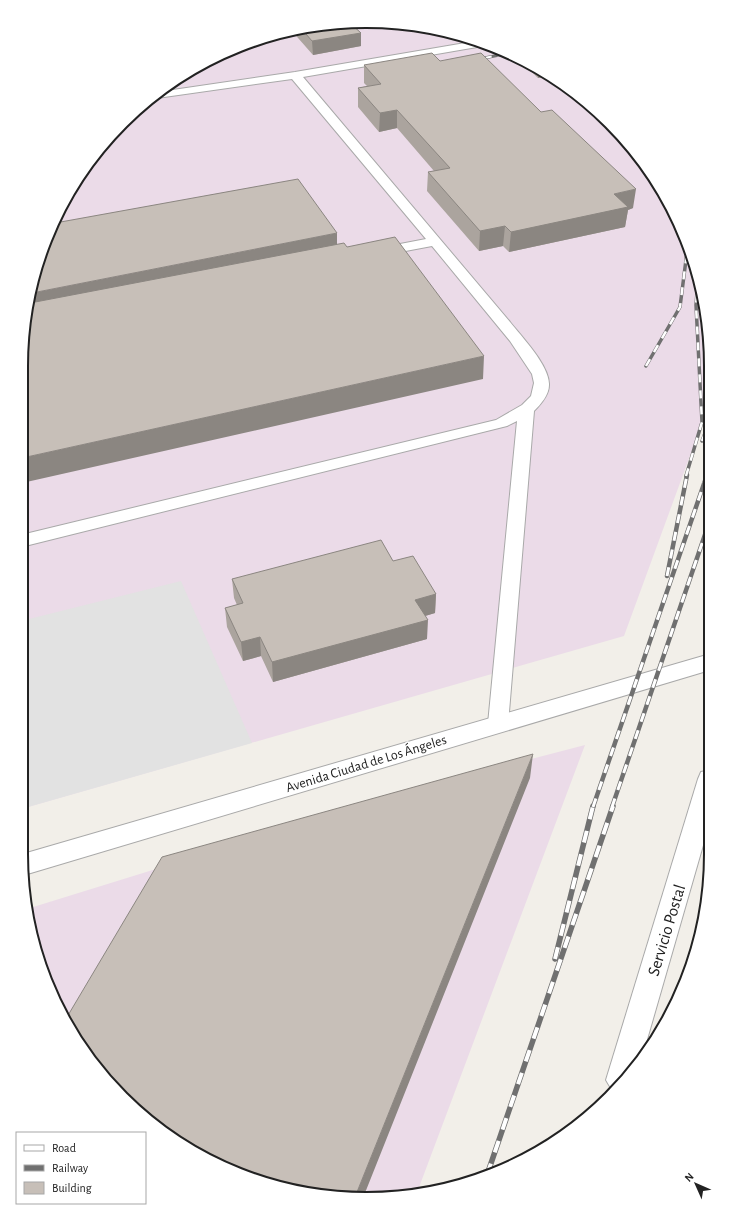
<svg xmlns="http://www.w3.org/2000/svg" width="732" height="1220" viewBox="0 0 732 1220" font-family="'Alegreya Sans',sans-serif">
	<rect width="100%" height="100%" fill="#f2efe9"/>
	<path fill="#ebdbe8" d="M366,21L434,28L498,47L558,79L625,138L665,194L693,255L710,343V401L624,636L21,809L22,343L39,255L79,174L122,122L175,79L234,47L299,28Z
		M585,745L418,1190L366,1199L255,1181L174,1141L92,1064L39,965L30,908L405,792Z"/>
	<path fill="#e2e2e2" d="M181,581L252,743L21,809V621Z"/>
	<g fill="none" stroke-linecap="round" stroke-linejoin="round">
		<g stroke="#a9a9a9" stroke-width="2">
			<path id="service" d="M477,41L488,44L483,46L303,77L510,322C521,336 550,366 549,385C549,395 541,404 534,411L508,724L505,729L498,731L491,729L488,724L517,421L507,426L21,547V535L496,420L522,405L531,396L534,383L532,374L510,341L432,246L379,256L374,255L372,252L374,249L426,239L292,79L150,99L159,92L295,72Z"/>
		</g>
		<g stroke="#a9a9a9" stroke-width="2">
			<path id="minor" d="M710,770V821L642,1057L612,1090L606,1080L698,779L701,772Z"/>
		</g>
		<g stroke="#a9a9a9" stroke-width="2">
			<path id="tertiary" d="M710,654V670L24,875L21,855L23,854Z"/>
		</g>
		<use href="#service" fill="#fff" fill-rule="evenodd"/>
		<use href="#minor" fill="#fff" fill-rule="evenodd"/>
		<use href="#tertiary" fill="#fff" fill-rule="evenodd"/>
		<g stroke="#707070" stroke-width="3">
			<path id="rail-far3" d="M474,60L510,53"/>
		</g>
		<g stroke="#707070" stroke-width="3.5">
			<path id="rail-far2" d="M646,366L680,307L688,244
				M705,383L709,335
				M702,441L710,420
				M686,476L702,422L696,305L698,281
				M706,476L710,466"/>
		</g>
		<g stroke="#707070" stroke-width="4.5">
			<path id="rail-far1" d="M667,576L687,475
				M593,807L707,475
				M612,807L710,520"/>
		</g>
		<g stroke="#707070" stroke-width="5.5">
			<path id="rail" d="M555,959L593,806
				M487,1175L613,806"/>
		</g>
		<use href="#rail-far3" stroke="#fff" stroke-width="2" stroke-dasharray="6" stroke-linecap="butt"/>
		<use href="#rail-far2" stroke="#fff" stroke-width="2.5" stroke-dasharray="8" stroke-linecap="butt"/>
		<use href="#rail-far1" stroke="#fff" stroke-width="3" stroke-dasharray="9" stroke-linecap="butt"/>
		<use href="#rail" stroke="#fff" stroke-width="4" stroke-dasharray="12" stroke-linecap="butt"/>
	</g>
	<path fill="#aba49e" d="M350,23L361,33V46L313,55L291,30L299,28Z
		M515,56L550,75L538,78Z
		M440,61L633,208L628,210L625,227L509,252L503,246L479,251L427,191L428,172L434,171L397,128L379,132L358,107V88L367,86L364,83V65Z
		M393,561L436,594L435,613L425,616L427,639L273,682L261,656L243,661L227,627L225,608L237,605L234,598L232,579Z"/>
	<path fill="#8b8681" d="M361,33V46L313,55L312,41Z
		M539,69L550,75L538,78Z
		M397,110V128L379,132L380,113Z
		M636,189L633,208L628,210L625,227L509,252L511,232L614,194Z
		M505,226L503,246L479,251L480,231Z
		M337,233V255L27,317L32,293Z
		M484,356L483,379L22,483V458Z
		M436,594L435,613L415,619V600Z
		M428,620L427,639L273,682L272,662Z
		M260,637L261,656L243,661L241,642Z
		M533,754L530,778L363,1198L355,1197Z"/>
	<path fill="#c7bfb8" stroke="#8b8681" d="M350,23L361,33L312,41L300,27Z
		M432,53L440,61L481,53L541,112L552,110L636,189L614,194L628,207L511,232L505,226L480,231L428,172L450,168L397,110L380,113L358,88L381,84L364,65Z
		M298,179L337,233L32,293L39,255L55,223Z
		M395,237L484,356L22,458V343L30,303L344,243L347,247Z
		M381,540L393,561L413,556L436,594L415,600L428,620L272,662L260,637L241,642L225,608L243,603L232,579Z
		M533,754L355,1197L255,1181L174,1141L92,1064L67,1017L162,857Z"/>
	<g text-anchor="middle" stroke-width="3" stroke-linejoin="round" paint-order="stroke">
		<g font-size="14" fill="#222" stroke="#fff">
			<text transform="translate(366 763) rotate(-17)" y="5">Avenida Ciudad de Los Ángeles</text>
		</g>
		<g font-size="17" fill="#222" stroke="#fff">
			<text transform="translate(666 930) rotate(-73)" y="6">Servicio Postal</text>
		</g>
	</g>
	<path d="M0 0H732V1220H0ZM366 28H366A338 338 0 0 1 704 366V854A338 338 0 0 1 366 1192H366A338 338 0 0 1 28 854V366A338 338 0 0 1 366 28Z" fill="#fff" fill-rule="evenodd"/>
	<path fill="none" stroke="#222" stroke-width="2" d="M366 28H366A338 338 0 0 1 704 366V854A338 338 0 0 1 366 1192H366A338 338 0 0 1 28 854V366A338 338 0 0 1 366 28Z"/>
	<rect x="16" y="1132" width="130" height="72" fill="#ffffff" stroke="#a7a7a7"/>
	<rect x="24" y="1145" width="20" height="6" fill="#ffffff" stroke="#a7a7a7"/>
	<text x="52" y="1152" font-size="12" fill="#222222">Road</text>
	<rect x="24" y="1165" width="20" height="6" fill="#707070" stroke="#a7a7a7"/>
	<text x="52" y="1172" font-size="12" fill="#222222">Railway</text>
	<rect x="24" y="1182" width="20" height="12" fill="#c7bfb8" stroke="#a7a7a7"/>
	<text x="52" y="1192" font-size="12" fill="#222222">Building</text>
	<g transform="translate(696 1184) rotate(315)" stroke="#ffffff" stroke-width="3" paint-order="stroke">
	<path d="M0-3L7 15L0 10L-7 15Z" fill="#222222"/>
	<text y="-6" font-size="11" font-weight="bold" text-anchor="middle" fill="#222222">N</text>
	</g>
</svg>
